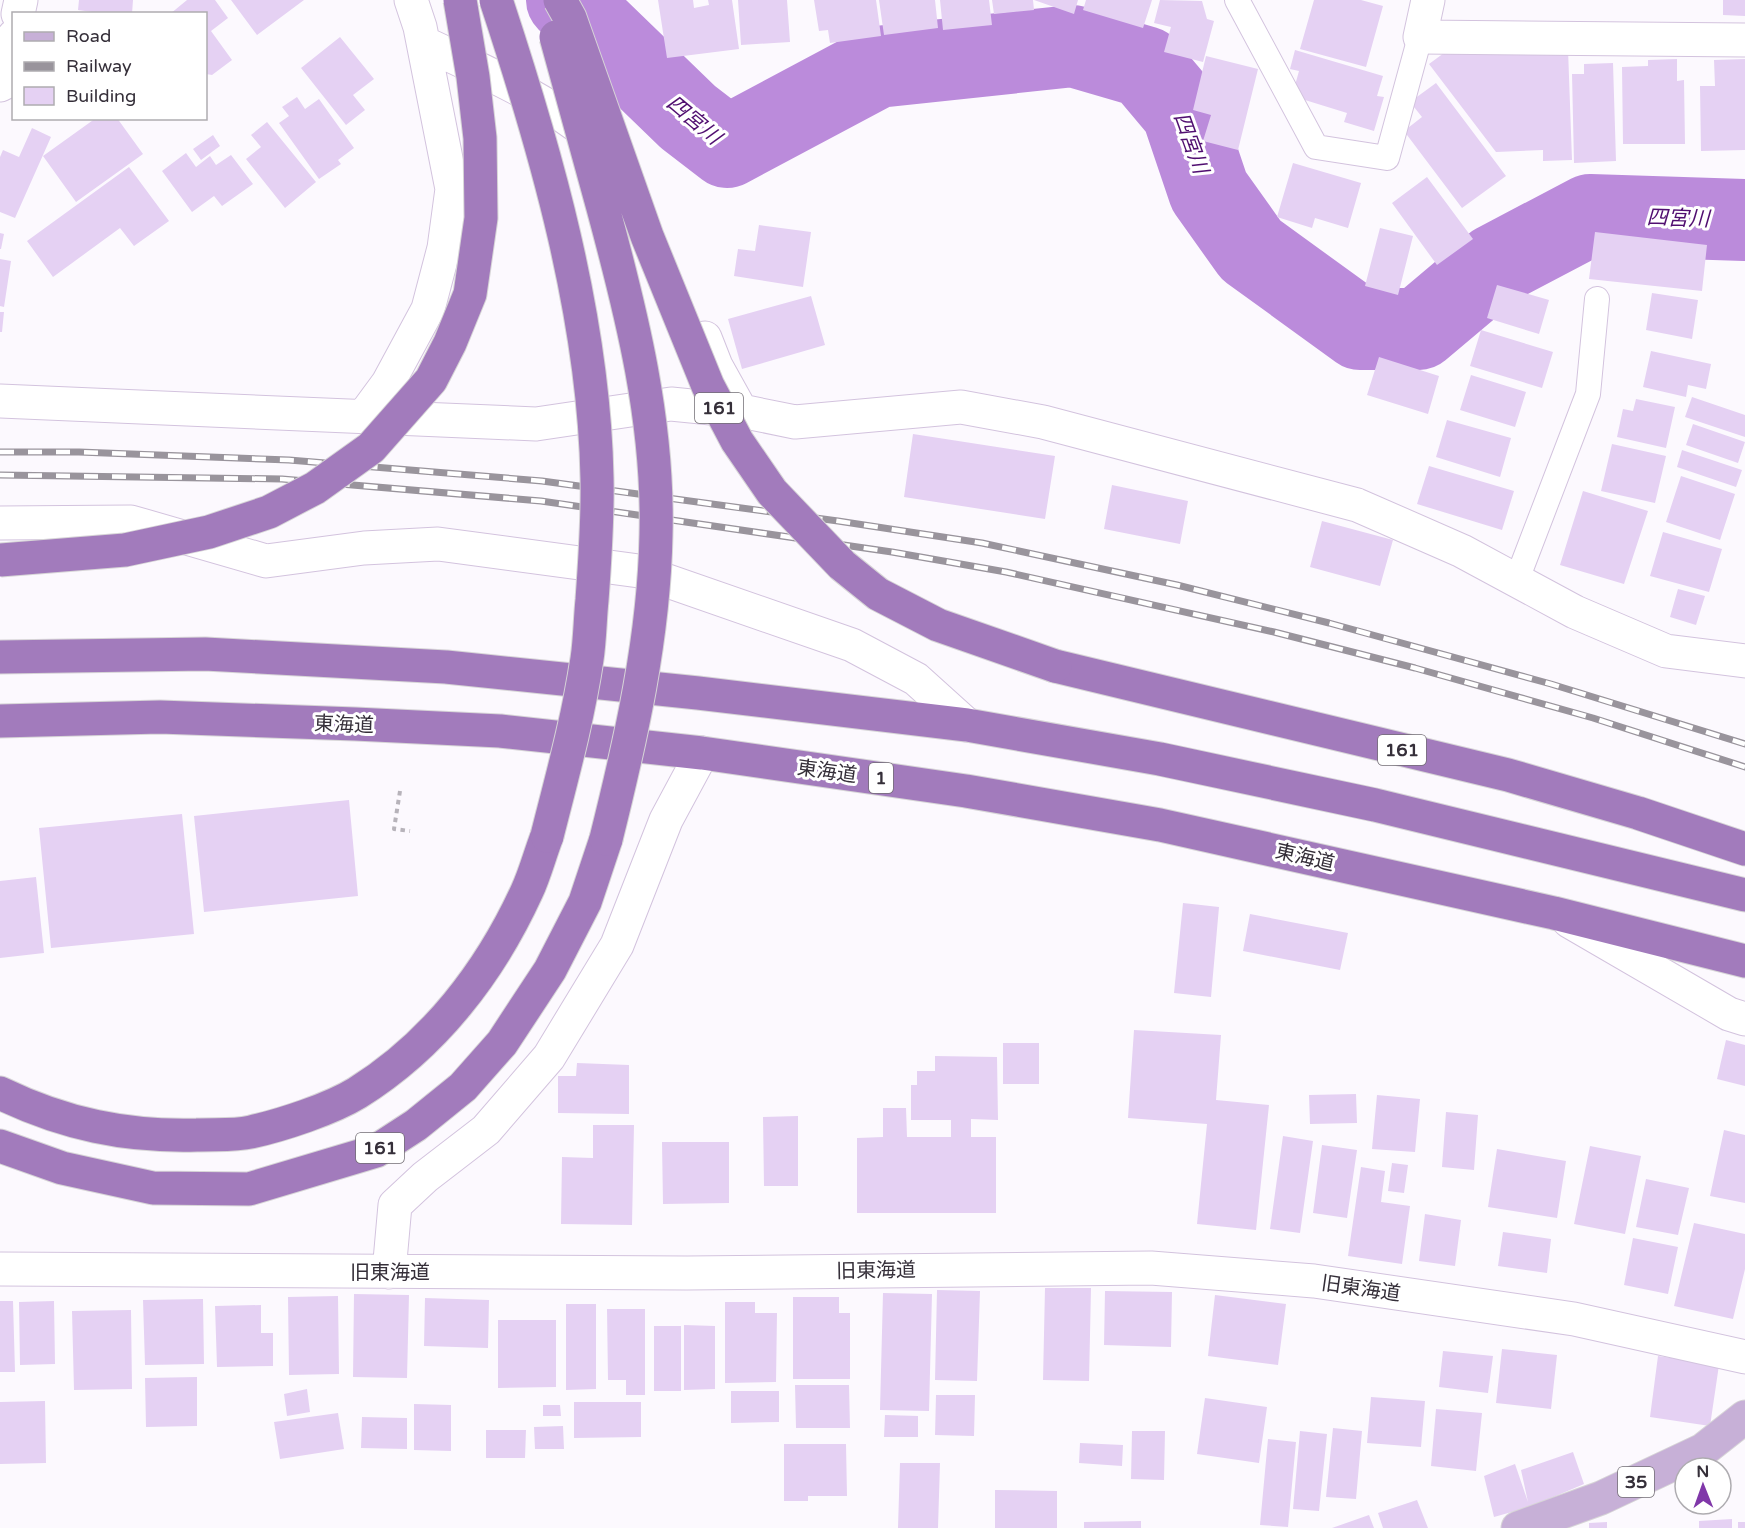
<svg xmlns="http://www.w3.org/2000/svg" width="1745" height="1528" viewBox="0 0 1745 1528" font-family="'Varela Round','Noto Sans JP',sans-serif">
	<rect width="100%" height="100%" fill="#fcf9fe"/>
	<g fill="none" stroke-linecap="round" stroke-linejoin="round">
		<path stroke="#bb8bdb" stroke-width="82" d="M567,0L688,117L727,147L877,67L1073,46L1145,67L1182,111L1209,191L1251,250L1360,329H1419L1495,265L1590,215L1745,220"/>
	</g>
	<path fill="#e5d1f3" d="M79,0H133L132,14H106L78,10Z
		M187,0H215L228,18L211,31L232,60L212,75L206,74V14H170Z
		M231,0H304L257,35Z
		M658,0H693L694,8L709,5L708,0H732L739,49L667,58Z
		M738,0H787L790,42L741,45Z
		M814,0H876L881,36L830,43L828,30L819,31Z
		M879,0H935L938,28L884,35Z
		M940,0H989L992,25L943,30Z
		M992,0H1033L1034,10L994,14Z
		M1034,0H1078L1074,14Z
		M1086,0H1152L1143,28L1083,10Z
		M1160,0L1202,1L1207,19L1214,21L1203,62L1164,52L1171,27L1154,23Z
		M1314,0H1361L1383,6L1366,67L1300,49Z
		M1723,0H1745V16L1723,15Z
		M340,37L374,79L353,95L365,110L346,125L301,68Z
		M1568,49L1572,160L1543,161V150L1496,152L1429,64L1444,53Z
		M1295,50L1383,76L1377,96L1384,97L1374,131L1344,122L1347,113L1292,96L1299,71L1290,69Z
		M1206,56L1258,69L1238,150L1203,141L1211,115L1193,110Z
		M1677,59V81L1684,80L1685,144H1623L1622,67L1648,66V60Z
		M1745,59V150L1701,151L1700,86H1715L1714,60Z
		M1613,63L1616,161L1574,163L1572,74H1584V64Z
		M1436,83L1506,176L1462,208L1404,131L1422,117L1410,102Z
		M297,97L305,109L319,99L354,148L338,160L341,164L319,179L279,123L289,116L282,107Z
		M96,118H117L143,154L76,202L43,156Z
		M267,122L316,182L285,208L246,159L261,147L251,135Z
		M32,128L51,137L15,218L0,212V157L3,150L19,157Z
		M213,135L220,146L201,160L193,149Z
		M186,153L196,167L210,156L216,165L231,155L253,184L222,206L214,196L192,212L162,171Z
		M1293,163L1361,183L1348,228L1315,218L1312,228L1277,217Z
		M129,167L169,221L134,246L120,228L53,277L27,241Z
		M1427,177L1473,239L1437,265L1392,203Z
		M759,225L811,232L803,287L734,276L738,249L755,251Z
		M1380,228L1413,236L1398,295L1365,286Z
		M1595,232L1707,245L1702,291L1589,279Z
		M0,233L4,234L1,249H0Z
		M0,259L11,261L4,307L0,306Z
		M1497,285L1549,300L1539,334L1487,318Z
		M1652,293L1698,300L1692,339L1646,330Z
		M811,296L825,345L742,369L728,319Z
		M0,312H4L2,332H0Z
		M1481,330L1553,352L1542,388L1470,366Z
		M1651,351L1711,364L1706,389L1688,385L1686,397L1643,387Z
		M1379,357L1439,376L1428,414L1367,395Z
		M1471,375L1526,392L1515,427L1460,410Z
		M1692,397L1745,415V437L1685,417Z
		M1636,399L1675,407L1666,448L1617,437L1623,409L1633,411Z
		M1447,420L1511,438L1500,477L1436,457Z
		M1693,424L1745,442L1738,463L1686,445Z
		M913,434L1055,456L1045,519L904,497Z
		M1612,444L1666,456L1655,503L1601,491Z
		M1682,450L1742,470L1736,487L1677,467Z
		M1429,466L1514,491L1502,530L1417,504Z
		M1681,476L1735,494L1720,540L1666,522Z
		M1112,485L1188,501L1180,544L1104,529Z
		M1583,491L1648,511L1624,584L1560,565Z
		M1322,521L1393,540L1380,586L1310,567Z
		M1663,532L1722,549L1709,592L1650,576Z
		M1678,589L1705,596L1696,625L1670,617Z
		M349,800L358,896L204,912L194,816Z
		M182,814L194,934L51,948L39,828Z
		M36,877L44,953L0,958V881Z
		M1183,903L1219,907L1211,997L1174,993Z
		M1250,914L1348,933L1340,970L1243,951Z
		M1134,1030L1221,1035L1216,1100L1269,1105L1256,1230L1197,1224L1207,1124L1128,1118Z
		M1726,1040L1745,1045V1086L1717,1079Z
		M1003,1043H1039V1084H1003Z
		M935,1056L997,1057L998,1120L971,1119V1137H996V1213H857V1138L883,1137V1108H906L907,1137H951V1120H911V1085H917V1071H935Z
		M577,1063L629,1065V1114L558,1113V1076H576Z
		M1356,1094L1357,1123L1310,1124L1309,1095Z
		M1377,1095L1420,1099L1415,1152L1372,1149Z
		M1446,1112L1478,1115L1474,1170L1442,1167Z
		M798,1116V1186H764L763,1117Z
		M593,1125H634L632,1225L561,1224L562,1157L593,1158Z
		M1724,1130L1745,1135V1203L1710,1196Z
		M1283,1136L1313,1141L1300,1233L1270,1229Z
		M662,1142H729V1203L663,1204Z
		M1322,1145L1357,1150L1347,1218L1313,1213Z
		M1590,1146L1641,1156L1625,1234L1574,1224Z
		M1497,1149L1566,1161L1557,1218L1488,1207Z
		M1392,1163L1408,1165L1404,1193L1388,1191Z
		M1361,1167L1385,1171L1381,1202L1410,1206L1402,1264L1348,1256Z
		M1646,1179L1689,1188L1678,1235L1636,1227Z
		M1425,1214L1461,1220L1455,1266L1419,1261Z
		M1694,1223L1745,1234V1269L1733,1319L1674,1306Z
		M1503,1232L1551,1239L1547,1273L1498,1266Z
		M1633,1238L1678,1247L1668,1294L1624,1285Z
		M1045,1288H1091L1089,1381L1043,1380Z
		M937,1290L980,1291L977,1381L935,1380Z
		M1105,1291L1172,1292L1171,1347L1104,1345Z
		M883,1293L932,1294L929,1411L880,1410Z
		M354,1294L409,1295L407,1378L353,1377Z
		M1215,1295L1286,1304L1278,1365L1208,1356Z
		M338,1296L339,1374L289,1375L288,1297Z
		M793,1297H839V1313H850V1379H793Z
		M425,1298L489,1300L488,1348L424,1346Z
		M203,1299L204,1364L145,1365L143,1300Z
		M0,1301H13L15,1372H0Z
		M54,1301L55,1364L20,1365L19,1302Z
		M725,1302H755V1313H777L776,1382L725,1383Z
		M566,1304H596V1389L566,1390Z
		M261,1305V1333H273V1366L217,1367L215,1306Z
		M607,1309H645V1395H626V1380H608Z
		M131,1310L132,1389L74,1390L72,1311Z
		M498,1320H556V1387L498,1388Z
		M684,1325L715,1326V1389L684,1390Z
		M654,1326H681V1391H654Z
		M1502,1349L1557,1355L1551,1409L1496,1403Z
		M1443,1351L1493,1356L1488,1393L1439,1387Z
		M1658,1356L1719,1365L1710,1426L1650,1417Z
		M197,1377V1426L146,1427L145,1378Z
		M795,1385H849L850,1428H796Z
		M307,1389L310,1412L287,1416L284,1394Z
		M731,1391H779V1422L731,1423Z
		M936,1395H975L974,1436L935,1435Z
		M1371,1397L1425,1401L1421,1447L1367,1443Z
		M1205,1398L1267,1407L1259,1463L1197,1454Z
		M45,1401L46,1463L0,1464V1402Z
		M574,1402H641V1437L574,1438Z
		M414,1404L451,1405V1451L414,1450Z
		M543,1405H560L561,1416H543Z
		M1436,1409L1482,1413L1476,1471L1431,1466Z
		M338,1413L344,1449L280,1459L274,1422Z
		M885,1415L918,1416V1437H884Z
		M362,1417L407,1418V1449L361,1448Z
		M563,1426L564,1449H535L534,1427Z
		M1333,1428L1362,1431L1356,1499L1326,1497Z
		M486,1430H526L525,1458H486Z
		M1132,1431H1165L1164,1480L1131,1479Z
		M1300,1431L1327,1434L1319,1511L1293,1509Z
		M1268,1439L1296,1442L1288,1527L1260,1525Z
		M1080,1443L1123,1445L1122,1466L1079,1463Z
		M784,1444H846L847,1496H808V1501H784Z
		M1573,1452L1584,1484L1530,1507L1494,1517L1484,1476L1515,1464L1528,1502L1521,1470Z
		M900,1463H940L938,1528H898Z
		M995,1490L1057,1491V1528H995Z
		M1417,1500L1428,1528H1383L1378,1513Z
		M1369,1515L1374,1528H1332Z
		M1732,1519V1528H1699V1521Z
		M1141,1521V1528H1084V1522Z
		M1607,1522V1528H1589V1523Z
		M1738,1522H1745V1528H1738Z"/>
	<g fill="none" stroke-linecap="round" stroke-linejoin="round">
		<g stroke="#d3c3de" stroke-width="26">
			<path id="lane" d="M1237,0L1316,147L1387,158L1420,37
				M1516,582L1588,394L1597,299"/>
		</g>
		<g stroke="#d3c3de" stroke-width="35">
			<path id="street" d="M1428,0L1420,37L1745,40
				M18,14L21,0
				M424,43C483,71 544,97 594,139
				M0,85L4,83L14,36
				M705,338L716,366L741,411
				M0,401L536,424L671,404L741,411L795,422L961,407L1043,422L1357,505L1462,551L1575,612L1666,651L1745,661
				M363,417L388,383L428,309L444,248L452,189L420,27L411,0
				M0,523L131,522L266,561L364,548L438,544L639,571L852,645L916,679L967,725
				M1569,921L1729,1014L1745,1019
				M0,1269L687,1273L1151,1268L1314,1281L1574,1319L1745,1357
				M389,1272L395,1205L425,1177L486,1130L549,1057L617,945L666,820L702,753"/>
		</g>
		<g stroke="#d7d5d7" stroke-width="35">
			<path id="primary" d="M1518,1528L1601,1498L1703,1450L1745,1417"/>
		</g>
		<g stroke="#d7d5d7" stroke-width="35">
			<path id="highway" d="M0,657L205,654L446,667L698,693L967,725L1160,759L1375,805L1745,895
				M1055,666L1508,775L1638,813L1745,849
				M0,721L160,717L355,724L500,731L702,753L966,791L1160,825L1554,913L1745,961
				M0,1093C64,1124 126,1137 197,1135C214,1134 234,1136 251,1132C282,1125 331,1109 357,1093C434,1045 490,972 527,891C535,874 540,854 547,836
				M0,1146L62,1168L153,1188L249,1189L376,1151L416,1125L463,1087L502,1043L550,970L585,902L606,839"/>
		</g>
		<path stroke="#b7b3ba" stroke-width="4" stroke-dasharray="4.5 4.5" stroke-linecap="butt" d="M400,791L394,829L410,831"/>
		<use href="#lane" stroke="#fff" stroke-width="24"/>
		<use href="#street" stroke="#fff" stroke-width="33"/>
		<use href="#primary" stroke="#c7b0d7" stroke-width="33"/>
		<use href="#highway" stroke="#a27bbc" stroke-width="33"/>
		<g stroke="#99949c" stroke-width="7">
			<path id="rail" d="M0,452H79L289,460L542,481L838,521L982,543L1177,585L1329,623L1551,684L1745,744
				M0,475L282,479L541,501L892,552L1006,572L1274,632L1415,668L1593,718L1745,767"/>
		</g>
		<use href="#rail" stroke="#fff" stroke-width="4.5" stroke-dasharray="14" stroke-linecap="butt"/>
		<g stroke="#d7d5d7" stroke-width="35" stroke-linecap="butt">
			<path id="highway-bridge" d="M496,0C546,151 594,318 597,478C598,519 595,559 592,600C590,619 590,639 587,659C578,719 562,777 547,836
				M560,0L570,18L647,236L708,386L737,441L772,492L842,565L878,594L938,625L1055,666
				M556,37C572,94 587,151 603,208C632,315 659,423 656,535C654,638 631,739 606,839
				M0,560L125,550L209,532L269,512L315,488L371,448L431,380L450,343L470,294L481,218L480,138L473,77L460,0"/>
		</g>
		<use href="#highway-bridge" stroke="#a27bbc" stroke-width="33"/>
	</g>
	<g text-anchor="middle" stroke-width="6" stroke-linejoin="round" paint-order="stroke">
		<g fill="#fff" stroke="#726d74" stroke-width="1.5">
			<rect x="695" y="393" width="48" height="30" rx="4.5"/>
			<rect x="1378" y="735" width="48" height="30" rx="4.5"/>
			<rect x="869" y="763" width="24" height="30" rx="4.5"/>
			<rect x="356" y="1133" width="48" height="30" rx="4.5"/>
			<rect x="1618" y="1467" width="36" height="30" rx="4.5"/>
		</g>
		<g font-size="18" font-weight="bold" fill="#352f39">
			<text x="719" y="414">161</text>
			<text x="1402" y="756">161</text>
			<text x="881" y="784">1</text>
			<text x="380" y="1154">161</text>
			<text x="1636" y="1488">35</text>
		</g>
		<g font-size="20" fill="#352f39" stroke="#fff">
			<text transform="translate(344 724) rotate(2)" y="7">東海道</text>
			<text transform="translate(827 771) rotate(8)" y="7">東海道</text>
			<text transform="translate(1305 857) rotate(13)" y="7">東海道</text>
			<text transform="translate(876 1270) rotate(-1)" y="7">旧東海道</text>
			<text x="390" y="1279">旧東海道</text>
			<text transform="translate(1361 1288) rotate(8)" y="7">旧東海道</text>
		</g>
		<g font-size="21" font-style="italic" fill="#500e70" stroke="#fff">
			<text transform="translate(694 120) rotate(40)" y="7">四宮川</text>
			<text transform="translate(1191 143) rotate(70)" y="7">四宮川</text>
			<text transform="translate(1678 218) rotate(2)" y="7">四宮川</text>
		</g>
	</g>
	<rect x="12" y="12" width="195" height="108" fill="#ffffff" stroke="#aeacb0" stroke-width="1.5"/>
	<rect x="24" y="32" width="30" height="9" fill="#c7b0d7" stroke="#aeacb0" stroke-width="1.5"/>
	<text x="66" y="42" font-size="18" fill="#352f39">Road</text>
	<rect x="24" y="62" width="30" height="9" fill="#99949c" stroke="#aeacb0" stroke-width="1.5"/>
	<text x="66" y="72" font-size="18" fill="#352f39">Railway</text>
	<rect x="24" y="87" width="30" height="18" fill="#e5d1f3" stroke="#aeacb0" stroke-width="1.5"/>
	<text x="66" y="102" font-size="18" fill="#352f39">Building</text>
	<g transform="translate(1703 1486) rotate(359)"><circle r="28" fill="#ffffff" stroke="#aeacb0" stroke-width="1.5"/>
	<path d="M0-4.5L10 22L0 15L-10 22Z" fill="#8037a9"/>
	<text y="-9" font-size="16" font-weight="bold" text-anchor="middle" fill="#352f39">N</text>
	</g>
</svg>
